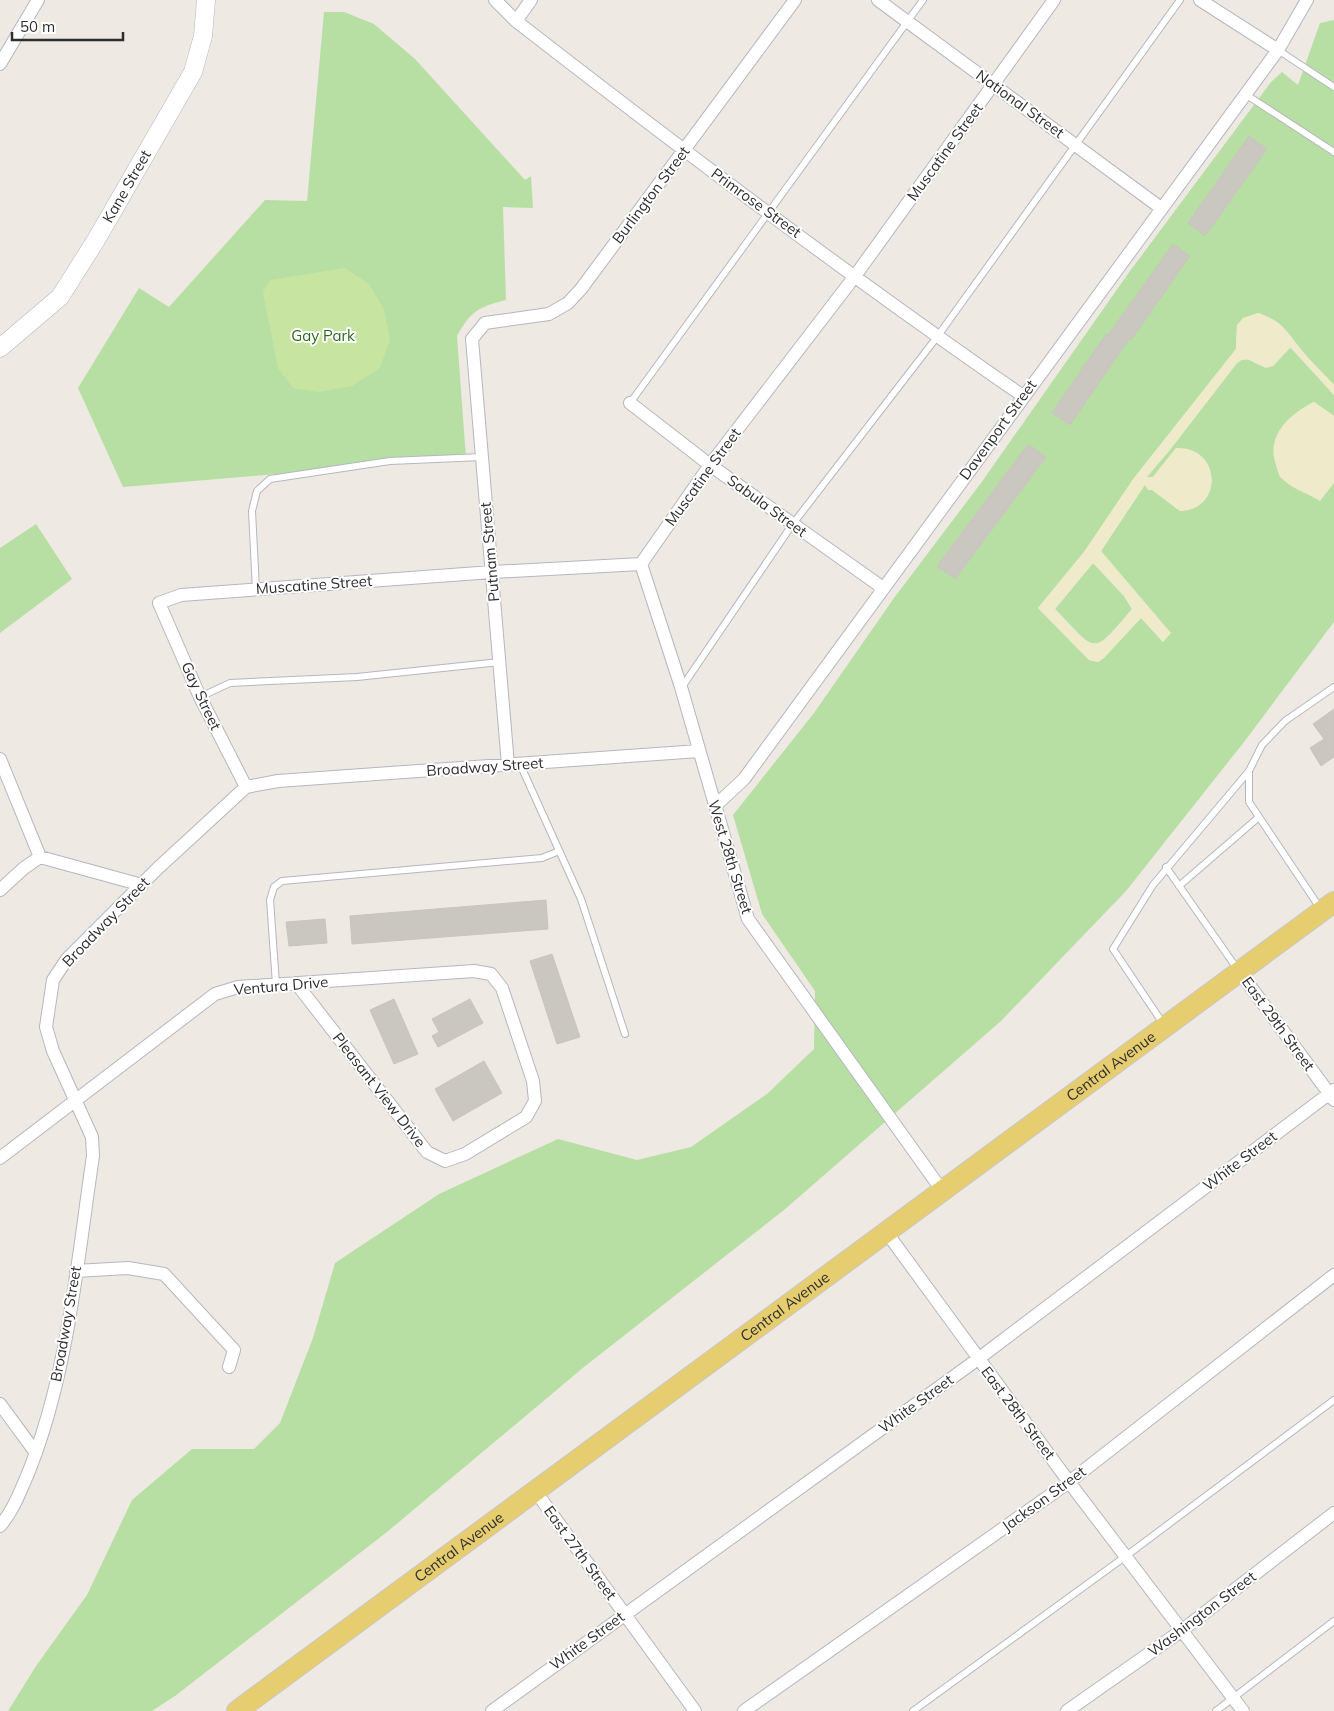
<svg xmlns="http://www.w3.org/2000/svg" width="1334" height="1711" viewBox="0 0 1334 1711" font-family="Mulish,sans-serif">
	<rect width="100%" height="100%" fill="#eee9e2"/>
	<path fill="#b7dfa4" d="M324,12H344L374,24L415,59L525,180L531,176L533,208L503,207L506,300C478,307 471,311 457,336L466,458L123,487L78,388L139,288L169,307L265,200L307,201Z
		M1334,20V385C1323,373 1310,361 1299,347C1285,329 1281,321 1258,313L1237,325L1236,349L1134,478L1084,552L1038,608L1089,660L1098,662L1103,658L1141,618L1163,642L1101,551L1145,484L1180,511L1176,448L1153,477H1146L1169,451L1237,363C1247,355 1250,362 1260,365C1263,366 1269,365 1273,366L1290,347L1334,395V416L1314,402C1282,418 1266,440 1280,477L1288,482L1334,476V622L1244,742L1126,891L1001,1021L784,1210L584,1367L387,1532L175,1696L152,1711H8L36,1666L87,1595L132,1500L192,1449H254L280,1423L313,1338L335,1263L439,1194L558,1139L637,1160L691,1147L767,1094L814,1049L815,991L762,914L733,815L814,713L894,598L981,483L1130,271L1271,82L1282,72L1298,85L1320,23Z
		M36,524L72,579L0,633V548Z
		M1093,563L1124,596L1132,609C1091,657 1098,653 1055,609Z"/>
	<path fill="#efeac9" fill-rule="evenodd" d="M1258,313C1281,321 1285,329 1299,347C1310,361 1323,373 1334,385V395L1291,347L1273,366L1266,368C1255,364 1248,354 1237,363L1169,451L1147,477H1153L1176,448C1222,446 1224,510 1180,511L1152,490H1148L1145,485L1101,551L1171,633L1163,642L1141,618L1104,658L1098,662L1089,660L1038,608L1084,552L1134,478L1236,349L1237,325L1243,318ZM1093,563L1124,596L1132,609C1093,657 1096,653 1055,609Z
		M1314,402L1334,416V483L1320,501C1308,493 1290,489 1280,476C1278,473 1277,466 1275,462C1267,433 1292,413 1314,402Z"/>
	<path fill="#c7e5a1" d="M345,268L369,284L384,309L390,340L380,368L352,386L319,392L293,388L278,368L263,292L270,280Z"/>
	<path fill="#cac7c0" stroke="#cac5bb" d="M1249,136L1267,149L1205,236L1188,223Z
		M1173,244L1190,256L1131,340L1129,339L1070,425L1052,413L1106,334L1108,335Z
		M1028,444L1046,457L955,579L937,566Z
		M1334,709V757L1321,766L1310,748L1324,739L1313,724Z
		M546,900L548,929L352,944L350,916Z
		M325,919L327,943L289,946L286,922Z
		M552,954L580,1037L557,1044L530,961Z
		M394,999L418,1054L394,1064L370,1010Z
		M470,999L483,1023L438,1047L432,1036L439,1032L432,1019Z
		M484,1061L502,1093L453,1121L435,1089Z"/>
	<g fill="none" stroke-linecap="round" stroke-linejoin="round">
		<g stroke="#b5b7c0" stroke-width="8">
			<path id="lane" d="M1278,50L1334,87
				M1245,94L1334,152
				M630,403L923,0
				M256,590L252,511L257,491L270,479L390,461L482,457
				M682,687L792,525L937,337L1180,0
				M200,697L230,683L357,677L500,662
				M520,764L581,899L625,1034
				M1249,771V802L1320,908
				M1166,867L1238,970
				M1179,886L1259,817
				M276,984L270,900L274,887L282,881L542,858L559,851
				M1164,1025L1113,949L1153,885L1249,771L1262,745L1285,721L1334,687
				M913,1711L1126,1556L1334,1400
				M1216,1711L1334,1621"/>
		</g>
		<g stroke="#b5b7c0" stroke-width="14">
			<path id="street" d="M495,0L516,21C682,150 850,277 1023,396
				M878,0L1161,208
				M1200,0L1278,50L1307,0
				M516,21L531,0
				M0,64L38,0
				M630,403L710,465L883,588
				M641,564L681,687L748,919L941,1189
				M0,759L40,857
				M508,765L472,339L485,323L549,314L568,303L581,289L795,0
				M246,787L200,697L159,603L181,595L492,572L641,564L710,465L855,276L1054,0
				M715,806L744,779L1278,50
				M0,890L24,868L40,857L142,885
				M1239,971L1334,1100
				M0,1158L215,994L238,987L474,971L491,974L502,988L533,1081L535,1101L526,1117L465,1154L445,1161L427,1152L296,983
				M887,1233L1069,1482L1243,1711
				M76,1271L128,1268L164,1274L234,1350L229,1367
				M0,1404L36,1453
				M536,1492L695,1711
				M0,1526C13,1511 19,1494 27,1476C68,1376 77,1263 93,1156L92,1137L53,1051L46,1027L53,980L67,959L157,869L246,787L278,781L699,751
				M492,1711L978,1359L1334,1090
				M744,1711L1069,1482L1334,1275
				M1067,1711L1181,1631L1334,1513"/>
		</g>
		<g stroke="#b5b7c0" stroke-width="19">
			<g id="secondary">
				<path id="s1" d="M0,348L60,297L96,240L193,72L203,36L206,0"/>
			</g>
		</g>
		<g stroke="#c9c9c9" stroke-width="22">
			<g id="primary">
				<path id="s2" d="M237,1711L1334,902"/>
			</g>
		</g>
		<use href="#lane" stroke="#fff" stroke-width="6"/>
		<use href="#street" stroke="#fff" stroke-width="12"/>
		<use href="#secondary" stroke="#fff" stroke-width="18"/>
		<use href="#primary" stroke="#e6cd6f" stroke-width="20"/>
	</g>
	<g text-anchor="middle" stroke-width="4" stroke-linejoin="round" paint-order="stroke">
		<g font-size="15" fill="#2e2e2e" stroke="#fff">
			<text transform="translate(1020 104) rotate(36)" y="5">National Street</text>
			<text transform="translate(945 152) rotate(-54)" y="5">Muscatine Street</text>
			<text dy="5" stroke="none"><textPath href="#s1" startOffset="208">Kane Street</textPath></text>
			<text transform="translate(651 195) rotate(-53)" y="5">Burlington Street</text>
			<text transform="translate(756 203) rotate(36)" y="5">Primrose Street</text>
			<text transform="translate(998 430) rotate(-54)" y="5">Davenport Street</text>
			<text transform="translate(703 477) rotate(-54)" y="5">Muscatine Street</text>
			<text transform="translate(767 506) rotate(36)" y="5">Sabula Street</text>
			<text transform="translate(490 552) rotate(-95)" y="5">Putnam Street</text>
			<text transform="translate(314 585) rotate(-4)" y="5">Muscatine Street</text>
			<text transform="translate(201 696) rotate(65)" y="5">Gay Street</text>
			<text transform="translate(485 767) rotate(-4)" y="5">Broadway Street</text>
			<text transform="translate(730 857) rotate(73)" y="5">West 28th Street</text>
			<text transform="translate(106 922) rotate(-46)" y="5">Broadway Street</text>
			<text transform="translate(281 986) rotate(-5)" y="5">Ventura Drive</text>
			<text transform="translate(1278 1024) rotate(54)" y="5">East 29th Street</text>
			<text dy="5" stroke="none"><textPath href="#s2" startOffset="1086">Central Avenue</textPath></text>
			<text transform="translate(379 1090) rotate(52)" y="5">Pleasant View Drive</text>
			<text transform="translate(1240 1161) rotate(-37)" y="5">White Street</text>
			<text dy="5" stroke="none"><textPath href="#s2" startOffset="681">Central Avenue</textPath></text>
			<text transform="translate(66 1324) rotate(-80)" y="5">Broadway Street</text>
			<text transform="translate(916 1404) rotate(-36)" y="5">White Street</text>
			<text transform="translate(1018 1413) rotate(53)" y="5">East 28th Street</text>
			<text transform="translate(1044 1499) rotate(-36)" y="5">Jackson Street</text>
			<text dy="5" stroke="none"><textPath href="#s2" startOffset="276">Central Avenue</textPath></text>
			<text transform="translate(580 1553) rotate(54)" y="5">East 27th Street</text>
			<text transform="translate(1202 1614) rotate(-37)" y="5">Washington Street</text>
			<text transform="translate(587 1641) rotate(-36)" y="5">White Street</text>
		</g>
		<g font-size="15" fill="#2f6722" stroke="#fff">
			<text x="323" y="341">Gay Park</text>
		</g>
	</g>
	<path d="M12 32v8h111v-8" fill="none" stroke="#2e2e2e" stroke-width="2.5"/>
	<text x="20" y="32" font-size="15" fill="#2e2e2e" stroke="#ffffff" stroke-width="4" paint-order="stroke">50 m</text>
</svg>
